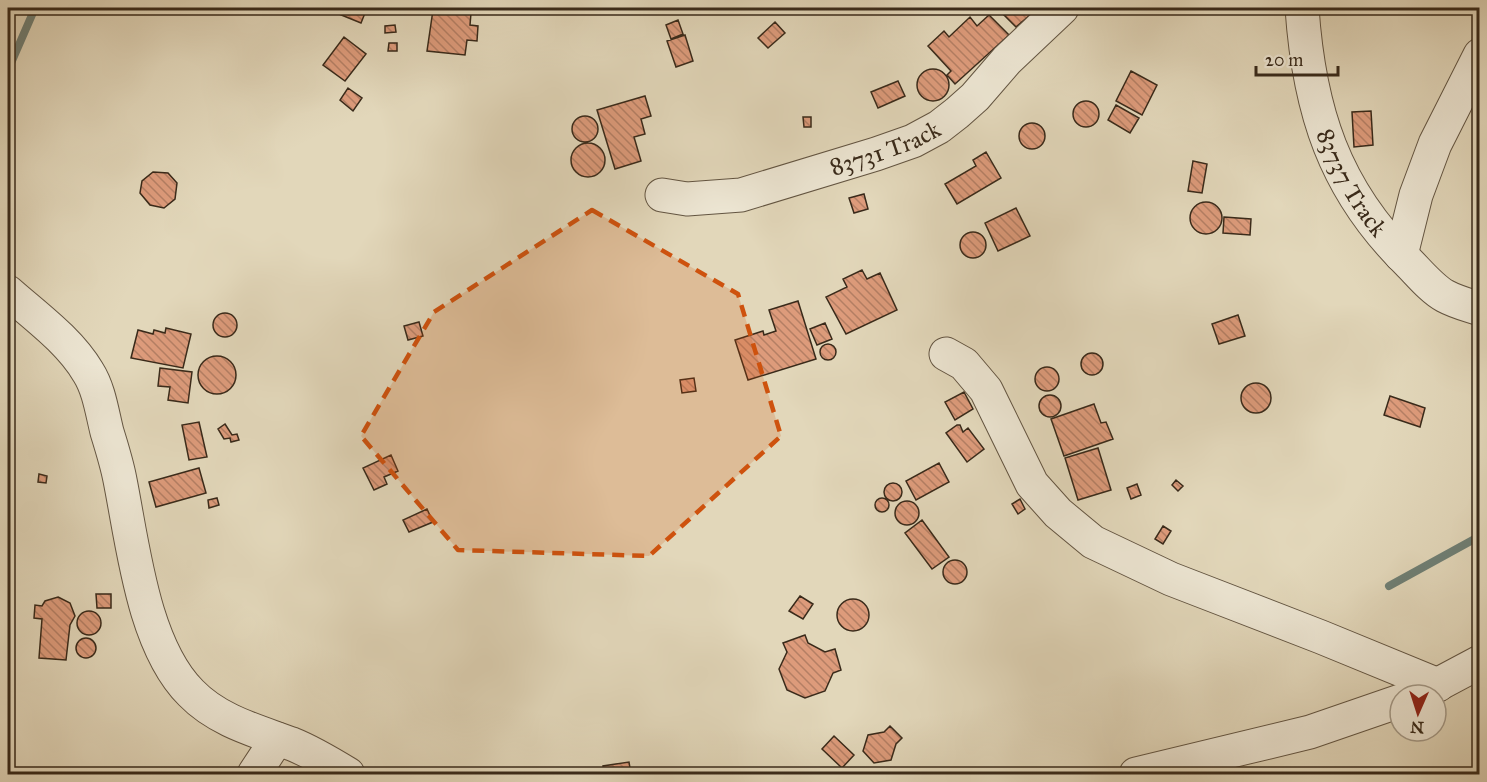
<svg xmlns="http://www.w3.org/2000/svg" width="1487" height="782" viewBox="0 0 1487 782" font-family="'IM FELL Great Primer',serif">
	<defs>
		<pattern id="building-back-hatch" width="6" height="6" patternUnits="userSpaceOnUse" patternTransform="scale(1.5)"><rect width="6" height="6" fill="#dd9b7b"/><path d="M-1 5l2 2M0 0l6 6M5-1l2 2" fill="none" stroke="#b47f64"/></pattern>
	</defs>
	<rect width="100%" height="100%" fill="#e2d7ba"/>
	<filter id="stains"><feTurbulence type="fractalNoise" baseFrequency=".00333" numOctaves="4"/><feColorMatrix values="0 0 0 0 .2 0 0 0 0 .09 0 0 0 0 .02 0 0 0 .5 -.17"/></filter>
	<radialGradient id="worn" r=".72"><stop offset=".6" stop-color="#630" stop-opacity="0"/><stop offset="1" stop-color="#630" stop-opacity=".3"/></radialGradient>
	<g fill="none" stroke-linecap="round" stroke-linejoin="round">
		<path stroke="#708076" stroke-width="8" d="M8,70L35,8
			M1389,586L1480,536"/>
	</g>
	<path fill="url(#building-back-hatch)" stroke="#392a1a" stroke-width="1.5" d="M342,8H367L361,23L339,14Z
		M886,8H896L895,14H886Z
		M1012,8H1023L1030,15L1016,27L1004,15Z
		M433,10L471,13L470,25L478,26L477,41L467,40L465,55L427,51Z
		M989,15L1009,35L955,84L947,75L951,71L928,46L944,31L949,37L970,17L977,26Z
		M678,20L683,34L671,39L666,25Z
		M775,22L785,33L768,48L758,38Z
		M395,25L396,32L385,33V26Z
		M685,35L693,61L676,67L667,41Z
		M344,37L366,54L345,81L323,65Z
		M389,43H397V51H388Z
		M917 85a16 16 0 1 1 32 0a16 16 0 1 1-32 0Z
		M1131,71L1157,85L1142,115L1116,101Z
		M898,81L905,96L878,108L871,92Z
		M348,88L362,98L353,111L340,100Z
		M645,96L651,116L641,119L645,134L634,137L641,161L615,169L597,110Z
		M1073 114a13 13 0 1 1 26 0a13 13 0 1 1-26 0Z
		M1116,105L1139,118L1130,133L1108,120Z
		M1371,111L1373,145L1354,147L1352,112Z
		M572 129a13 13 0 1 1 26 0a13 13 0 1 1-26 0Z
		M803,117H811V127H804Z
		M1019 136a13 13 0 1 1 26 0a13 13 0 1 1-26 0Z
		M571 160a17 17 0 1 1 34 0a17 17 0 1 1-34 0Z
		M986,152L1001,178L957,204L945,184L976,166L973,160Z
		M1193,161L1207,164L1202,193L1188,191Z
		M153,172L168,173L177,183L175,199L164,208L150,205L140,193L142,181Z
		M864,194L868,209L854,213L849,198Z
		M1190 218a16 16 0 1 1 32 0a16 16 0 1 1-32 0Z
		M1016,208L1030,236L998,251L985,223Z
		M1224,217L1251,219L1250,235L1223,233Z
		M960 245a13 13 0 1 1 26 0a13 13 0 1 1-26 0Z
		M862,270L867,279L880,273L897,310L846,334L826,297L847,287L843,279Z
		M798,301L816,359L748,380L735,340L763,331L764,335L776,331L769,310Z
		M213 325a12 12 0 1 1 24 0a12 12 0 1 1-24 0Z
		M1238,315L1245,336L1219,344L1212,324Z
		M419,322L423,336L408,340L404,326Z
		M825,323L832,339L817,345L810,329Z
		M166,328L191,334L183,368L131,358L138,330L153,334L154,330L165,333Z
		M820 352a8 8 0 1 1 16 0a8 8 0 1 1-16 0Z
		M1081 364a11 11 0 1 1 22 0a11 11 0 1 1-22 0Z
		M198 375a19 19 0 1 1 38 0a19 19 0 1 1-38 0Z
		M1035 379a12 12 0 1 1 24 0a12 12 0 1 1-24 0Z
		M160,368L192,372L188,403L168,400L170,387L158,386Z
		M694,378L696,391L682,393L680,380Z
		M1241 398a15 15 0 1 1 30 0a15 15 0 1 1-30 0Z
		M964,392L973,409L955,420L945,402Z
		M1039 406a11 11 0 1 1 22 0a11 11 0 1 1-22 0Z
		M1390,396L1425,408L1420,427L1384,415Z
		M1094,404L1101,423L1106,422L1113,439L1064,456L1051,419Z
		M199,422L207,457L189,460L182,425Z
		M225,424L232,435L237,434L239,440L231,442L230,438L224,439L218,429Z
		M957,425H960L963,432L968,428L984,449L967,462L946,433Z
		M1098,448L1111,490L1078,500L1065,458Z
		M391,455L398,471L384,477L387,484L374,490L363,468Z
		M939,463L949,482L916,500L906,481Z
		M199,468L206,493L156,507L149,482Z
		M39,474L47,476L46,483L38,482Z
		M1176,480L1183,486L1178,491L1172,485Z
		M884 492a9 9 0 1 1 18 0a9 9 0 1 1-18 0Z
		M1137,484L1141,495L1131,499L1127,488Z
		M217,498L219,505L209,508L208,500Z
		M875 505a7 7 0 1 1 14 0a7 7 0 1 1-14 0Z
		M1020,499L1025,509L1018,514L1012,504Z
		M895 513a12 12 0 1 1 24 0a12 12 0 1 1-24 0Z
		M427,509L433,522L409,532L403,520Z
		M922,520L949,557L932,569L905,533Z
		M1163,526L1171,531L1163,544L1155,539Z
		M943 572a12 12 0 1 1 24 0a12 12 0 1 1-24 0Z
		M96,594H111V608H97Z
		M800,596L813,604L803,619L789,611Z
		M58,597L70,603L75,616L70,625L66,660L39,658L42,619L34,618L35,605L42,606L45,601Z
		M837 615a16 16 0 1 1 32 0a16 16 0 1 1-32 0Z
		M77 623a12 12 0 1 1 24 0a12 12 0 1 1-24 0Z
		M805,635L808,643L825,652L835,649L841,670L833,673L825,691L805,698L787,690L779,669L787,652L783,643Z
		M76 648a10 10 0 1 1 20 0a10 10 0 1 1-20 0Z
		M890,726L902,738L896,744L891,760L874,763L863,751L868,735L884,732Z
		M834,736L854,755L842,768L822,749Z
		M629,762L631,774H604L603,766Z"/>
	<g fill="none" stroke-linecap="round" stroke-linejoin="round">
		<g stroke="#635542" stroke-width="35">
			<g id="minor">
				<path id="s1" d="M1302,8C1309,110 1334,189 1408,262C1419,273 1432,289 1445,296C1456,302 1468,305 1480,309"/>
				<path id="s2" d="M662,195L687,199L741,195L876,154L913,141L939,127L957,113L975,97L1007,60L1062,8"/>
				<path d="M1401,255L1416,195L1435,144L1480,55"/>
				<path d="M8,292C35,316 69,340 88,372C99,389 102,412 107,432C112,448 117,464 120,480C133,545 143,645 191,693C218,721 257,731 292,744C312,752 330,763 348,774"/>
				<path d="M946,354L964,364L986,390L1032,484L1058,513L1093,542L1171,579L1321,637L1438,685"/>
				<path d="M1418,695L1480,662"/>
				<path d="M254,774L277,739"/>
				<path d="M1136,774L1310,732L1400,701"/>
			</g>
		</g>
		<use href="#minor" stroke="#ece5d2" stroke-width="33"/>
	</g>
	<path fill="#ce520e" fill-opacity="0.2" stroke="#ce520e" stroke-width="4.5" stroke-dasharray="12 8" stroke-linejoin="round" d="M592,210L738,294L781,436L649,556L458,550L361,436L434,312Z"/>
	<g text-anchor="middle" stroke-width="6" stroke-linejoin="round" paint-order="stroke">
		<g font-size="24" fill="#392a1a" stroke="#ece5d2">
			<text dy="8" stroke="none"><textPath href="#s2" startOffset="231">83731 Track</textPath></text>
			<text dy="8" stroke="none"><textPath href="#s1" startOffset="184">83737 Track</textPath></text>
		</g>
	</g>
	<rect width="1487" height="782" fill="none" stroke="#e2d7ba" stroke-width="30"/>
	<rect x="9" y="9" width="1469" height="764" fill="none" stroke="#392a1a" stroke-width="3"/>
	<rect x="15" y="15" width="1457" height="752" fill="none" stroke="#392a1a" stroke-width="1.5"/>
	<g transform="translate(1418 713) rotate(183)"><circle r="28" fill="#ece5d2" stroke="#a49a88" stroke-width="1.5"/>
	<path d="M0-4.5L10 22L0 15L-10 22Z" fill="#8f2418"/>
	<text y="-9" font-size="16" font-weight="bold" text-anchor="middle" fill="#392a1a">N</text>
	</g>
	<path d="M1256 66v9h82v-9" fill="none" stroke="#392a1a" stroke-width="3"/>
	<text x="1265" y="66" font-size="18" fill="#392a1a" stroke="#ece5d2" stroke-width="4.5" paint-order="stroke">20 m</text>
	<rect width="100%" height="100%" filter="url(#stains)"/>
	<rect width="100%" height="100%" fill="url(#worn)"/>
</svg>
